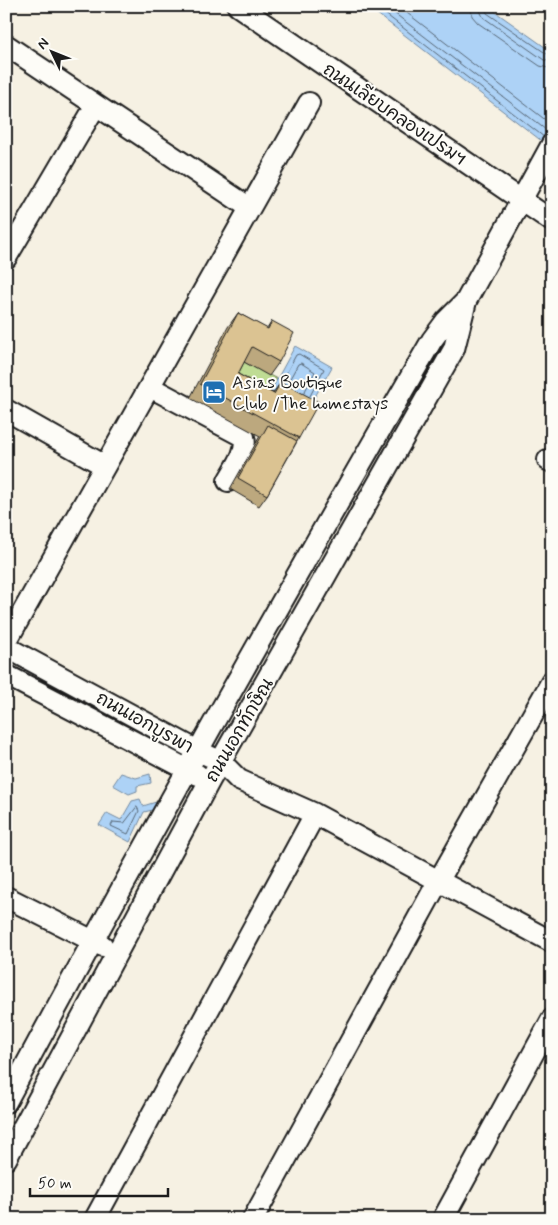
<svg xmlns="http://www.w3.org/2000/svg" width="558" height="1225" viewBox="0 0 558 1225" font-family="Mynerve,'Playpen Sans Thai',sans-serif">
	<rect width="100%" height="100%" fill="#f6f1e3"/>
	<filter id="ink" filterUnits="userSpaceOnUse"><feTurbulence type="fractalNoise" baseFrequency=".02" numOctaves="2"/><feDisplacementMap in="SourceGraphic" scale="10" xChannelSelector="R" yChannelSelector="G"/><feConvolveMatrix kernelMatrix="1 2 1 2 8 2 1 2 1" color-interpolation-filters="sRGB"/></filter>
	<g filter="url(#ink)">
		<path fill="#bfdc94" stroke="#6e7c58" d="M242,361L277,379L269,394L228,388Z"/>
		<path fill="#add2f6" stroke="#73899f" d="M367,6H487L552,52V149Z
			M295,346L332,367L305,414L269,394Z
			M121,773L136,778L150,774L151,783L137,786V791L129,794L113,785Z
			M140,799L143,806L156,802L157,809L144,812L130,842L99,825L107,813L121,820L132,801Z"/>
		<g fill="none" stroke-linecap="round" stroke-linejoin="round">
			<path stroke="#566573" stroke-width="1" d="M375,6L544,137
				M385,6L550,133
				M398,6L552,125
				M471,6L472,16L478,23L540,66L552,69
				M478,6L483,17L544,60L552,62
				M484,6L487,13L547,54L552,55
				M282,381L296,355L299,354L324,369L310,396
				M287,384L298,364L301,363L315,372L304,393
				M137,807L139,811L128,834L111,826L113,822L124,823Z"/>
			<g stroke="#1c1c1c" stroke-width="24">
				<path id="minor" d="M238,6L552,221
					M6,45L250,208
					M6,258L96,105
					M150,387L244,437C248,452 235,468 228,481
					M6,410L105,466
					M548,460L552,462
					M6,642L309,103
					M6,647L198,751L220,761L239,780L315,814L552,942
					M6,675L198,775
					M6,897L103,946
					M6,1102C143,845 286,592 432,340L446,321L466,301L552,144
					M6,1159L210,780L454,349L466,301
					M95,1219L315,814
					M253,1219L439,880L552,681
					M443,1219L552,1019"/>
			</g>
			<use href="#minor" stroke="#fdfcf7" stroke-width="20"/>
		</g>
		<path fill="#bca87e" stroke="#1c1c1c" d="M238,313L267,329L272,321L279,362L269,376L244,362L238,374L273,393L281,382L299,438L267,495L259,506L230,489L260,436L190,398L228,327Z"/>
		<path fill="#dbc392" stroke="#1c1c1c" d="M238,313L268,329L272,321L294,333L279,362L252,347L238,374L274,394L281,382L319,402L299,438L200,384Z
			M268,425L297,441L267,495L238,478Z"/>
	</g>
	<defs>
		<g id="hotel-square" transform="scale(1.25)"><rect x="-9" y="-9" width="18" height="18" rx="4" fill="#1f6fb2" stroke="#fdfcf7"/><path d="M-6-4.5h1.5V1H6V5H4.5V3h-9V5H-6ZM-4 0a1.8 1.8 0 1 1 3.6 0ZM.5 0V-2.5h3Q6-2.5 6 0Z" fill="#fff"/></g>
	</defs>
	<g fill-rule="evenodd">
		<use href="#hotel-square" x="214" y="392"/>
	</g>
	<g text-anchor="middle" stroke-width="4" stroke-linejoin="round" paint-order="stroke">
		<g font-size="18" fill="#1c1c1c" stroke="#fdfcf7">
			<text transform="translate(395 114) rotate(34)" y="6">ถนนเลียบคลองเปรมฯ</text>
			<text transform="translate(145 722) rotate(29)" y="6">ถนนเอกบูรพา</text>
			<text transform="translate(239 730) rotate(-60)" y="6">ถนนเอกทักษิณ</text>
		</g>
		<g font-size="18" fill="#1c1c1c" stroke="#fdfcf7" text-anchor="start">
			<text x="232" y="388">Asias Boutique<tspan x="232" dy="21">Club /The homestays</tspan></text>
		</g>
	</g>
	<rect width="558" height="1225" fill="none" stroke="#fdfcf7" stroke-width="25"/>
	<rect x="12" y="12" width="533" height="1200" fill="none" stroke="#1c1c1c" stroke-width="2" filter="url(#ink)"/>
	<g transform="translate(52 52) rotate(313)" stroke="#fdfcf7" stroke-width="4" paint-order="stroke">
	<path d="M0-4L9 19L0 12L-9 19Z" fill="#1c1c1c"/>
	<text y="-8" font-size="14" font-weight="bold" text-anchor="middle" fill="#1c1c1c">N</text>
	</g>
	<path d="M30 1188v8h138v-8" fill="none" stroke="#1c1c1c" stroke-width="2.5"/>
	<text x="38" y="1188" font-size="15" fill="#1c1c1c" stroke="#fdfcf7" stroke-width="4" paint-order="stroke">50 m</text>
</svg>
